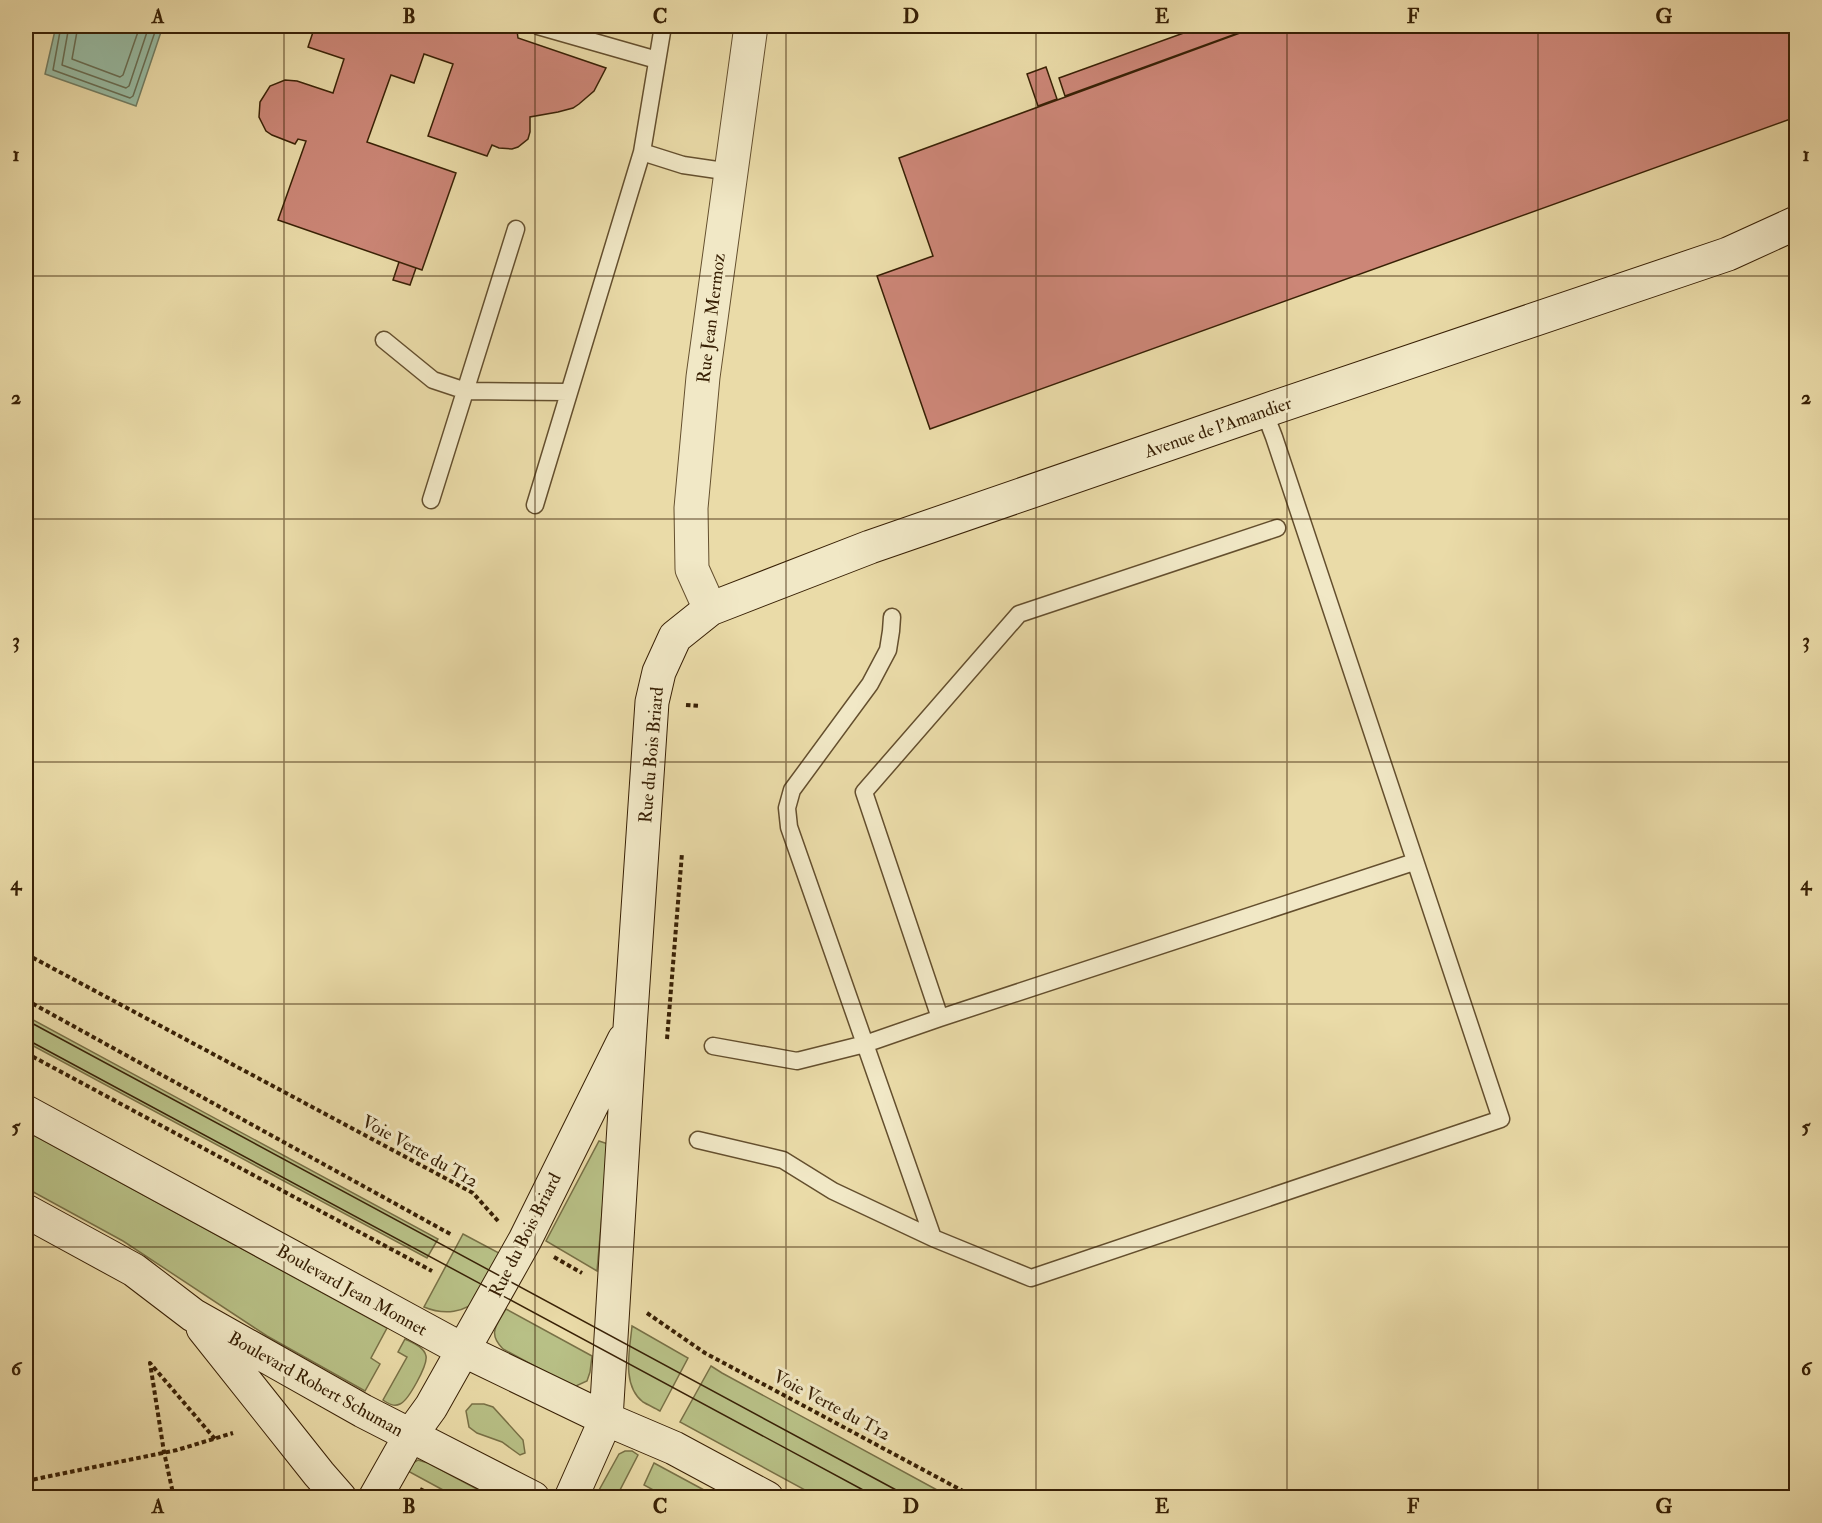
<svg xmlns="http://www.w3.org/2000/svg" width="1822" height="1523" viewBox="0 0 1822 1523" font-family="'IM FELL Double Pica',serif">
	<rect width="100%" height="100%" fill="#eadba8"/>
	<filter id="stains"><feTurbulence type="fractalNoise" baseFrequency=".00333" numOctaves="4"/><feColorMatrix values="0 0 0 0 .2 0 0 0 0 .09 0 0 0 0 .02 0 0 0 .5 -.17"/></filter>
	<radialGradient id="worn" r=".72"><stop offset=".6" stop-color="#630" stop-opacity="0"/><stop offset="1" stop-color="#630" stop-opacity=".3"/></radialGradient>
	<path fill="#b8c086" stroke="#787046" stroke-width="1.5" d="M26,1016L438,1239L427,1258L26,1042Z
		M26,1131L387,1328L371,1358L380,1364L365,1391L267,1336L123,1241L26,1188Z
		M599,1141L608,1144L597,1271L546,1241Z
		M463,1234L499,1253C494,1265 487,1287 480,1296C466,1314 443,1315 424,1307Z
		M506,1309L592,1356L590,1372L587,1381L576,1386L566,1383L503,1349C487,1333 497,1325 506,1309Z
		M632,1326L688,1358L660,1411C655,1408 648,1405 643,1402C621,1385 630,1349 632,1326Z
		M405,1339C413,1343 424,1347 426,1356C428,1365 408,1401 400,1404C394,1407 389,1404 383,1400L407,1357L398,1352Z
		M711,1366L722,1373L950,1497H812L807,1491L680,1422Z
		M472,1404H484L493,1407L523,1440L525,1453L520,1455L502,1442L477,1433L469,1427L466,1411Z
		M625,1451H632L638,1455L618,1494L624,1497H597L598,1492L619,1454Z
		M418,1460L428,1463L492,1497H452L443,1490L406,1470L409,1465Z
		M654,1463L717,1497H666L644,1485Z"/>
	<path fill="#98bca4" stroke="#727e64" stroke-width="1.5" d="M56,26H163L136,106L45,74Z"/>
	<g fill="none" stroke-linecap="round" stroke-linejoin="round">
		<path stroke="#686e54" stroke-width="1.5" d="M61,26L53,70L130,98L133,96L157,26
			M69,26L62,65L126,88L129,86L149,26
			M78,26L72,59L120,77L123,75L140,26"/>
	</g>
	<path fill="#cc8677" stroke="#382005" stroke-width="1.5" d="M315,26H464L485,33L517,31L518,38L606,68L594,91L579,104L573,108L558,112L530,117V132L528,139L518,147L512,149L499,148L492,145L487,156L428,136L453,64L424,54L414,83L391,75L367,142L456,173L422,270L278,220L306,141L298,139L295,144L272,135L266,131L259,117L260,102L270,86L285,80L297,81L333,93L344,59L308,47Z
		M1203,26H1238L1241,32L1065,96L1059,78Z
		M1238,26H1259L1241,32Z
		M1259,26H1796V117L930,429L877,276L933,256L899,158Z
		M1046,67L1057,99L1038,106L1027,74Z
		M399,262L416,268L410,285L393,280Z"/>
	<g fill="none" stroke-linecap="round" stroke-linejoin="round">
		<g stroke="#644f2e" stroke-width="19">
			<path id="lane" d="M538,26L657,60
				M642,152L663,26
				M384,340L433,380L466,391L569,392
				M431,500L516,229
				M535,505L642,152L683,165L731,172
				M892,617L891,631L888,650L870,684L792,790L787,808L789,827L933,1238
				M940,1018L864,792L1019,614L1277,528
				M713,1046L797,1061L865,1044L940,1018L1414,862
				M698,1140L783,1160L833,1191L933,1238L1031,1278L1501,1119L1274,437L1264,411"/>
		</g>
		<g stroke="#644f2e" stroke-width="35">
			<path id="street" d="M710,609L692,569L691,508L703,377L751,26"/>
		</g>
		<g stroke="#382005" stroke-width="35">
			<path id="secondary" d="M26,1112L406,1319L463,1350L606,1419L674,1448L767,1498
				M26,1211L134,1270L193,1315L363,1411L533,1498
				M203,1328L319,1474L340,1498
				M375,1498L410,1436L431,1407L525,1240L624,1040
				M571,1498L606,1419L630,1028L652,702L659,672L675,637L710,609L870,547L1264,411L1728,254L1796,223"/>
		</g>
		<path stroke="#382005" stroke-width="4" stroke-dasharray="4.5 3" stroke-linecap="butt" d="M686,705L700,706
			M26,954L473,1193L498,1221
			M26,1000L452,1235
			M667,1039L682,853
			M26,1053L432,1271
			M554,1257L582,1273
			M647,1313L705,1353L976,1498
			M26,1481L177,1450L233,1433
			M420,1489L437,1498
			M174,1498L164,1452L150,1363L215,1439"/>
		<use href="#lane" stroke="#f1e8c6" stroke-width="16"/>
		<use href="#street" stroke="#f1e8c6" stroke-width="33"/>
		<use href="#secondary" stroke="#f1e8c6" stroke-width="33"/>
		<path stroke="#382005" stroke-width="1.5" d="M26,1020L911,1498
			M26,1039L878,1498"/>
	</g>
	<path fill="none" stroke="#382005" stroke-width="1.5" stroke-opacity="0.55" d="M284,26V1498M535,26V1498M786,26V1498M1036,26V1498M1287,26V1498M1538,26V1498M26,276H1796M26,519H1796M26,762H1796M26,1004H1796M26,1247H1796"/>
	<g text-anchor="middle" stroke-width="6" stroke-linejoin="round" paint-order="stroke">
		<g font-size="18" fill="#382005" stroke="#f1e8c6">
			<text transform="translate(711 318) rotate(-83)" y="6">Rue Jean Mermoz</text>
			<text transform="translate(1218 427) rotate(-19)" y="6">Avenue de l'Amandier</text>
			<text transform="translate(651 755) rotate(-85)" y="6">Rue du Bois Briard</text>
			<text transform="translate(420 1151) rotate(29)" y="6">Voie Verte du T12</text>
			<text transform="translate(525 1235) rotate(-63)" y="6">Rue du Bois Briard</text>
			<text transform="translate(352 1290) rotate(29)" y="6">Boulevard Jean Monnet</text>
			<text transform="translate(316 1384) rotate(29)" y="6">Boulevard Robert Schuman</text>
			<text transform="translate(832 1405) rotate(28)" y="6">Voie Verte du T12</text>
		</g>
	</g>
	<rect width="1822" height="1523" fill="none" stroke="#eadba8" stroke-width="66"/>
	<rect x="33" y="33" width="1756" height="1457" fill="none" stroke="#382005" stroke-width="2"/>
	<g font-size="20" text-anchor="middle" font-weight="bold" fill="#382005">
		<text x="158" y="23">A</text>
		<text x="409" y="23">B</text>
		<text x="660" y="23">C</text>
		<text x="911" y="23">D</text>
		<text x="1162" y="23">E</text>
		<text x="1413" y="23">F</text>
		<text x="1664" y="23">G</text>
		<text x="16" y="161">1</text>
		<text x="1806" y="161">1</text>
		<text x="16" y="404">2</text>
		<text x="1806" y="404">2</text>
		<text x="16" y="647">3</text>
		<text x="1806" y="647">3</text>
		<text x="16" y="890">4</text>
		<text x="1806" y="890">4</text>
		<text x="16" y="1133">5</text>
		<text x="1806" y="1133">5</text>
		<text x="16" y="1375">6</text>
		<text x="1806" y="1375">6</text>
		<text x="158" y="1513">A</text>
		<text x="409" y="1513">B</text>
		<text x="660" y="1513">C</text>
		<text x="911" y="1513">D</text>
		<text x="1162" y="1513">E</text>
		<text x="1413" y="1513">F</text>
		<text x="1664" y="1513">G</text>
	</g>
	<rect width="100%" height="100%" filter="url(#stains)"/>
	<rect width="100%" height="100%" fill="url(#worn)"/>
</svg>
